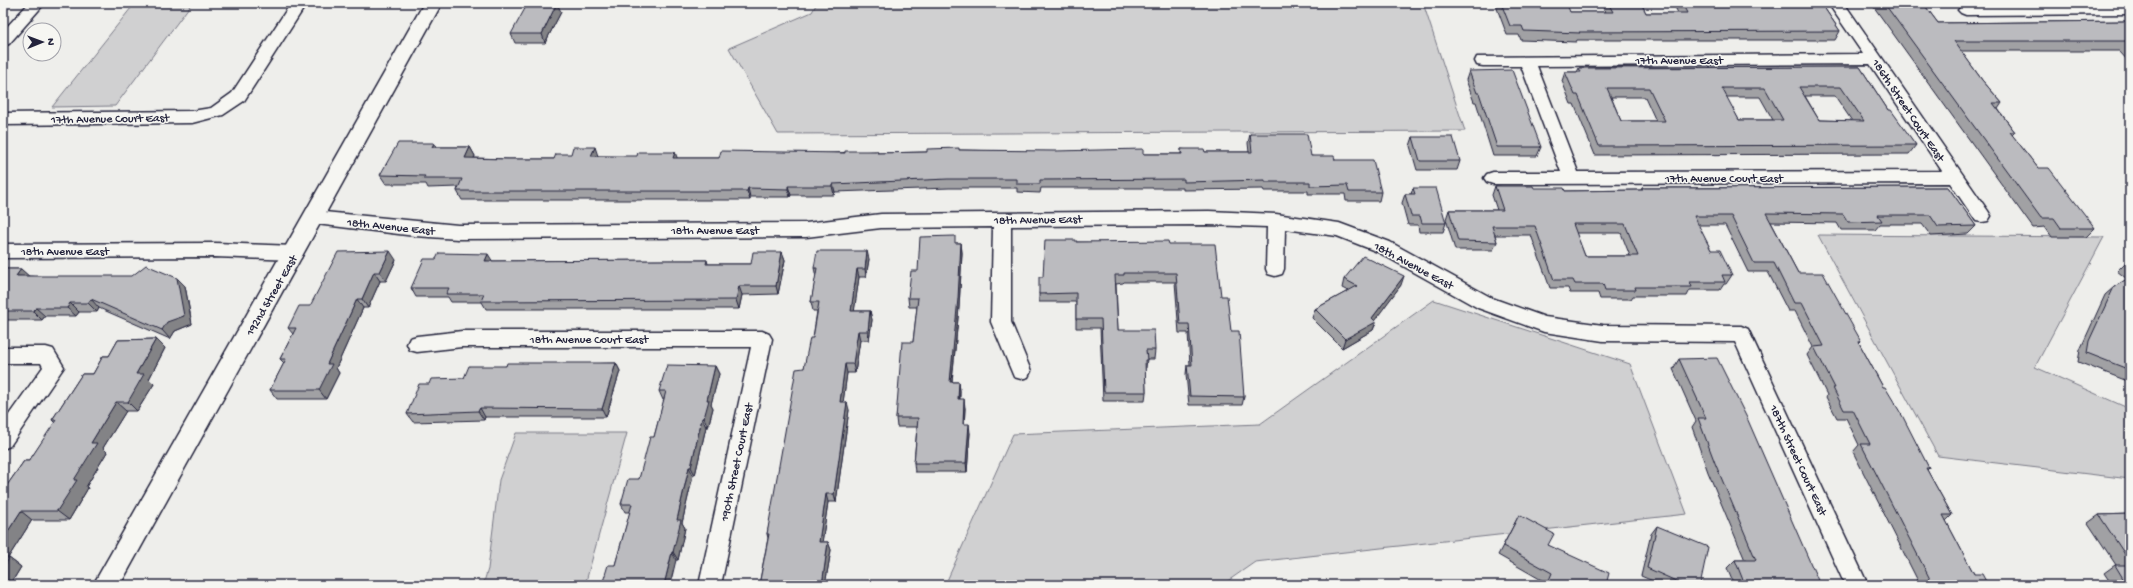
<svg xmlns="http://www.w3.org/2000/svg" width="2133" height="588" viewBox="0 0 2133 588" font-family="'Gochi Hand',sans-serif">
	<rect width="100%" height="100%" fill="#eeeeeb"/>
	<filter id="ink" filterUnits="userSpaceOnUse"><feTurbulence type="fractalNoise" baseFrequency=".025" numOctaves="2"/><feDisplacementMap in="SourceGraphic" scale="8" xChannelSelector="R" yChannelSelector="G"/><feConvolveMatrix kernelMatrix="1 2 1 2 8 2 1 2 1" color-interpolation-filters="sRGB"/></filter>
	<g filter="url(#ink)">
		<path fill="#d0d0d1" stroke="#797986" d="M135,3H192L115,106L52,107Z
			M817,3H1423L1465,131L778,134L729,48L812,12Z
			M1818,235L2104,237L2035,367L2130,409V479L1938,456Z
			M1434,300L1630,364L1687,514L1255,562L1222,585H945L1013,434L1260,424Z
			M516,433H627L585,585H483L488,569L499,480Z"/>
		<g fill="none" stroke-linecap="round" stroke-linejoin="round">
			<g stroke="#22223b" stroke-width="3">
				<path id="minor" d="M29,3H45L9,44L3,46V31Z
					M291,3H307L244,101L223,115L192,123L3,125V113L192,111L211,108L232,93Z
					M1828,3H1844L1988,211L1991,216L1988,221L1982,222L1976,221L1950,183L1493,184L1487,182L1484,178L1487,174L1493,172H1561L1521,66H1483L1477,65L1475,61L1477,57L1863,54ZM1870,64L1942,171L1578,172L1537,66Z
					M2130,4V14L1966,15L1961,13L1958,10L1961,7L1966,5Z
					M314,211L458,225L806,223L881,214L1209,211L1276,214L1339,223L1390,242L1492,298L1545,317L1603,325L1741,326L1748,329L1868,585H1845L1735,342L1603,341L1544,332L1478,308L1378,252L1337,236L1285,229L1284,269L1282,274L1275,276L1268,274L1266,269L1267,227L1209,225L1011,226V322L1031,371L1028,377L1021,379L1014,377L991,322L993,227L881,228L806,237L458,239L415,236L308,223L305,218L308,213Z
					M215,243L294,246L301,248L303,253L301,258L294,260L215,257L3,258V244Z
					M462,331H762L769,334L772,339L721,585H699L751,347H462L417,352L410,350L407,344L410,338L417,336Z
					M3,347H46L53,349L64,367L10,446L3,449V423L43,367L41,363H3Z"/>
			</g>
			<g stroke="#22223b" stroke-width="3">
				<path id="tertiary" d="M424,3H442L120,585H93Z"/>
			</g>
			<use href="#minor" fill="#f6f6f2" fill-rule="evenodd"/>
			<use href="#tertiary" fill="#f6f6f2" fill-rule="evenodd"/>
		</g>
		<path fill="#a1a1a4" stroke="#22223b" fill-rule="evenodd" d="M1495,3H1529V4L1570,12H1605L1601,3H1641L1646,13H1678L1673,3H1821L1840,31L1835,40H1577L1576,42L1521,40L1519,35H1507Z
			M1871,3H1923L1938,23L2130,21V63L2119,51H1961L1982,80L2002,103L1998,109L2015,132L2012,135L2038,168L2095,228L2086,237H2052L2045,227L2033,228Z
			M561,12L545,43H515L511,34Z
			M1860,67L1888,110L1916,145L1909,154L1595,155L1574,104H1571L1562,81L1565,72H1577L1579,68ZM1805,96H1835L1852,121L1819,120ZM1611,97H1645L1656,121H1621ZM1726,97H1760L1773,120H1739Z
			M1469,71L1541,147L1537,156H1493L1476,102H1474L1466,80Z
			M1250,134L1311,156L1335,160L1381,192L1379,201H1346L1345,194H1308V191H1264L1263,189L1183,190V188H1041L1040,193L1017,192V188H949L835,192L834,195H791L790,197H750V200H462L457,191L458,187L428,188L426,184H386L380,175L437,147H470L475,156L474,158L508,159H554L598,156L677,158H719L878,151V153L927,152L959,150L1143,154H1181V149L1205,152H1249L1248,143Z
			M1413,137L1460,161L1457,170H1417L1410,146Z
			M1495,186L1565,191L1641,190L1642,188L1948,187L1976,226L1968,234L1931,236L1922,224H1880L1875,230H1841L1837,223L1771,222L1798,273L1861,341L1859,343L1883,387L1929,468L1927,470L1952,515L1946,521L1974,574L1988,585H1920L1853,452L1859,445L1846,418H1837L1826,397L1827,395L1807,355L1813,347L1795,311H1788L1768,272H1748L1725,225H1698L1711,250L1732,275L1726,284H1724L1720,290H1690L1687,296H1633L1631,299H1600L1598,293H1570L1568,288H1550L1531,235H1495L1497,242L1493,250H1455L1446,219L1449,210H1497L1492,195ZM1576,233H1621L1630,256H1585Z
			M1413,188L1446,223L1443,232H1419L1418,225H1408L1402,203L1405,194H1411Z
			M1076,242L1169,244L1221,296L1231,331L1244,397L1242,405H1189L1186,374L1187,365H1190L1188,333H1179L1175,282H1124L1123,283L1116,284L1118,330L1155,350L1154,359H1147L1146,368H1145L1146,392L1145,401H1103L1100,328H1076V302H1039V294L1043,277Z
			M956,243H961L962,253L959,307L952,382H959L960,391V399L965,408L964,424L970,433L967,472H915L914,463L917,427H897L896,418L913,342L917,307H909L908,298L918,271Z
			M782,252L785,260L778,294L742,295L739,309H486L482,302H451L448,297H416L411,288L492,261L707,260L708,264H751Z
			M869,259L866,277H859L854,311H870L872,320L869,340H860L855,373H847L843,402L849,410L836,502H828L822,542H828L831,550L825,585H759L768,538L767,534L804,368L813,338L817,311H813L811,302L816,277L814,268Z
			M396,260L386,281H380L368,308H363L336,368L339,373L326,399H277L270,390L284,363L280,359L293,334L288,328L310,306Z
			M2130,261V382L2078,362L2080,350L2105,295L2114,287L2127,279L2117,271L2126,262Z
			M3,269H21L28,276L185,286L192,324L175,331L170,339L99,308L97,312H79L76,316H45L42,320H3Z
			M1344,279L1401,285L1374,320L1376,322L1373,330L1342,348L1312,318L1315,309L1348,291L1342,288Z
			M156,339L165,348L149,379L154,384L137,411H126L103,448L107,452L86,487L88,488L69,520H32L8,558H9L21,567L10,585H3V491L24,461H29L55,423L52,420L82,374H93L103,356H109L118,340Z
			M1679,359L1820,585H1734L1727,568L1735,560H1745L1708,472L1692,427L1696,421L1673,369Z
			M616,363L620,371L606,417H485L484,420L413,422L407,414L429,384L464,378L506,366Z
			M715,366L719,374L711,404L713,408L708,427H706L695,475H693L682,523L685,528L678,560L615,565L630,512H625L621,504L639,479L654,437L664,400H663L659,391Z
			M2130,514V585H2112L2104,573L2115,565H2116L2088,523L2099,515Z
			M1519,515L1548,545L1606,585H1544L1545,582L1498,555Z
			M1657,526L1700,585H1662L1641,576L1651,534Z"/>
		<path fill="#838386" stroke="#22223b" d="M557,3L561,12L545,43L542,34Z
			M434,143L439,152L432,147Z
			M470,147L475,156L470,167L465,158Z
			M595,147L598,156H591Z
			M675,152L678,160L673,158Z
			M833,184L835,192L834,195L832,186Z
			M788,186L791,195L790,197L788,189Z
			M748,188L750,197V200L747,191Z
			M961,243L962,253L959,307L951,391L950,382Z
			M390,251L396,260L386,281L380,272Z
			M867,251L869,259L866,277L865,269Z
			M782,252L785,260L778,294L776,286Z
			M488,254L493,262L485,261Z
			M21,269L30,277L16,276Z
			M857,269L859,277L853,320L851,311Z
			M374,272L380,281L368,308L362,299Z
			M1404,276L1401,285L1372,324L1376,322L1373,330L1342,348L1345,339L1372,318Z
			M177,278L185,286L192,324L175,331L170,339L162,330Z
			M739,286L742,295L739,309L736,300Z
			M91,299L99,308L97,312L88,303Z
			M357,299L363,308L336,368L339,373L326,399L319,390L327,364Z
			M70,303L79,312L76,316L67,308Z
			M36,308L45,316L42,320L33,311Z
			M870,311L872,320L869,340L868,331Z
			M858,331L860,340L855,373L853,364Z
			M156,339L165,348L149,379L154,384L137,411L128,402L136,374Z
			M616,363L620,371L606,417L602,409Z
			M845,364L847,373L842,410L840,402Z
			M715,366L719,374L711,404L713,408L708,427L704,418L707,400Z
			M959,382L960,391L959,408L958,399Z
			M964,399L965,408L964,433L963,424Z
			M116,402L126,411L103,448L107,452L86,487L88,488L69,520L57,511L74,480L91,443Z
			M847,402L849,410L836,502L834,494Z
			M480,408L485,417L484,420L478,411Z
			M702,418L706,427L695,475L691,467Z
			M969,424L970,433L967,472L966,463Z
			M689,467L693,475L682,523L685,528L678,560L673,552L677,520Z
			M826,494L828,502L821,550L819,542Z
			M21,511L32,520L3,566V539Z
			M828,542L831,550L825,585H822Z
			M672,552L676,560L670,585H664Z
			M9,558L21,567L10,585H3V569Z"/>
		<path fill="#bbbbbf" stroke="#22223b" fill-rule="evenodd" d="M528,3H557L542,34H511Z
			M1501,3L1567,4L1570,12H1613L1608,3H1641L1646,13H1687L1682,3H1821L1840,31L1579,32L1580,33L1524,31L1522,26H1510Z
			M1884,3H1923L1938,23L2130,21V44L2127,41H1954L1982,80L2002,103H1993L2015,132H2010L2038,168H2049L2095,228H2061L2054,218H2041Z
			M1860,67L1888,110H1891L1916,145L1599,146L1578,95H1575L1565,72H1581L1579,68ZM1799,87H1841L1864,121L1819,120ZM1607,88H1649L1665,121H1621ZM1722,88H1765L1783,120H1739Z
			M1512,70L1541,147H1497L1479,93H1477L1469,71Z
			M1250,134H1307L1311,156H1334L1335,160H1373L1381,192H1349L1347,185L1310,186V182H1265V180L1184,182V179L1040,180V184H1017V179H948L833,184L832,186H788V189L748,188L747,191H457L462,179H423L425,176L380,175L398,143H434L432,147H470L465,158L508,159H554L556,154H571L573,147H595L591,156H637L638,152H675L673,158H719L721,151L845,153V151H878L877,153L927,152V149L959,148V150L1055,151L1143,149V154H1182L1181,149H1204L1205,152H1252Z
			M1413,137H1453L1460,161H1420Z
			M1495,186H1533L1534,188H1564L1565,191L1643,190L1642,188H1668L1948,187L1976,226L1938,227L1930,215H1878L1882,221L1848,222L1843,214L1766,213L1798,273H1823L1861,341H1858L1883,387H1885L1903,417L1929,468H1926L1952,515H1943L1974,574H1982L1988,585H1933L1861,444H1870L1853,410H1844L1833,388H1835L1814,347L1824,346L1802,303H1794L1774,263H1754L1731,216H1694L1711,250H1720L1732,275H1722L1725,282H1690L1692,287H1635L1636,290H1605L1603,284H1575L1573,280H1554L1535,226H1492L1497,242L1458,241L1449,210H1503ZM1573,224H1625L1638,256H1585Z
			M1413,188H1436L1446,223H1422L1420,216H1411L1405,194H1415Z
			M955,236V243H961L958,298L950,382H959L958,399H964L963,424H969L966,463H914L918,418H896L902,342H913L918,298H908L911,271H918L920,237Z
			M1045,240H1076V242L1168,241L1169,244H1215L1221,296H1227L1231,331H1239L1244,397L1190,396L1187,365H1192L1189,324H1180L1176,273H1124V275H1115L1118,330H1154L1155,350H1146L1147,360H1145L1146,392H1104L1101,319H1076V293L1039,294V277H1043Z
			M390,251L380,272H374L362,299H357L327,364H332L319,390H270L286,359H280L296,328H288L299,306H310L338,252Z
			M817,251H867L865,269H857L851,311H870L868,331H858L853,364H845L840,402H847L834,494H826L819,542H828L822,585H759L769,534H767L796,369L804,368L810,338H813L819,302H811L817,268H814Z
			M753,252H782L776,286H739L736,300L481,301L484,294H446L449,288H411L424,259H436L439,253L488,254L485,261L664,260H707L706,264H751Z
			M1363,256L1404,276L1372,318L1376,322L1345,339L1315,309L1357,286L1344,279Z
			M2130,261V265L2126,262Z
			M146,265L177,278L184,316L167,322L162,330L91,299L88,303H70L67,308H36L33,311H3V269H21L16,276H132Z
			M2130,277V370L2087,353L2089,341L2114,287Z
			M156,339L136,374H144L128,402H116L91,443H97L74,480H77L57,511H21L3,539V491L24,461H29L56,420H52L82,374H93L103,356H109L118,340Z
			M1717,358L1747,418L1820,585H1745L1735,560H1756L1715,463L1698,418H1706L1679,359Z
			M507,363H616L602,409L480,408L478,411L407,414L419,384H429L431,379L464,378L469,366H506Z
			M667,365L715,366L707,400H709L704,418H702L691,467H689L677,520H681L673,552H672L664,585H602L608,565H615L632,504H621L628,479H639L650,437H654L666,391H659Z
			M2130,514V562L2099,515Z
			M1519,515L1554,534L1548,545L1609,573L1606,585H1547L1552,573L1503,546Z
			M1657,526L1708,547L1700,585H1685L1647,568Z
			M3,558H9L3,569Z
			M2115,565H2130V585H2127Z"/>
	</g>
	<g text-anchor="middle" stroke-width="3" stroke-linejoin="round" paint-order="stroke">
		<g font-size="12" fill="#22223b" stroke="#f6f6f2">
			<text x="1679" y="64">17th Avenue East</text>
			<text transform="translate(1909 110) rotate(56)" y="4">186th Street Court East</text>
			<text transform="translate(110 118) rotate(-1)" y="4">17th Avenue Court East</text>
			<text x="1724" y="182">17th Avenue Court East</text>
			<text transform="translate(1038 219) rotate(-1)" y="4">18th Avenue East</text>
			<text transform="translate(391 226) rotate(6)" y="4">18th Avenue East</text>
			<text x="715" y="234">18th Avenue East</text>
			<text x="65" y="255">18th Avenue East</text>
			<text transform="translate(1414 265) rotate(28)" y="4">18th Avenue East</text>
			<text transform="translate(271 295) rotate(-60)" y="4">192nd Street East</text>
			<text x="589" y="343">18th Avenue Court East</text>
			<text transform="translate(1799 460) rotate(65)" y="4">187th Street Court East</text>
			<text transform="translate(736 462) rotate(-78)" y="4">190th Street Court East</text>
		</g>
	</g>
	<rect width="2133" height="588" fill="none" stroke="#f6f6f2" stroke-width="16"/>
	<rect x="8" y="8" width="2117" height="572" fill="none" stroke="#22223b" stroke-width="1.5" filter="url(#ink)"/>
	<g transform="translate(42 42) rotate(89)"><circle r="19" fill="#f6f6f2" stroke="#a1a1a9"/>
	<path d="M0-3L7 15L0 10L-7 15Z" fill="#22223b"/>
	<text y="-6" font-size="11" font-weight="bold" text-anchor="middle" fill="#22223b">N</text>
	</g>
</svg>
